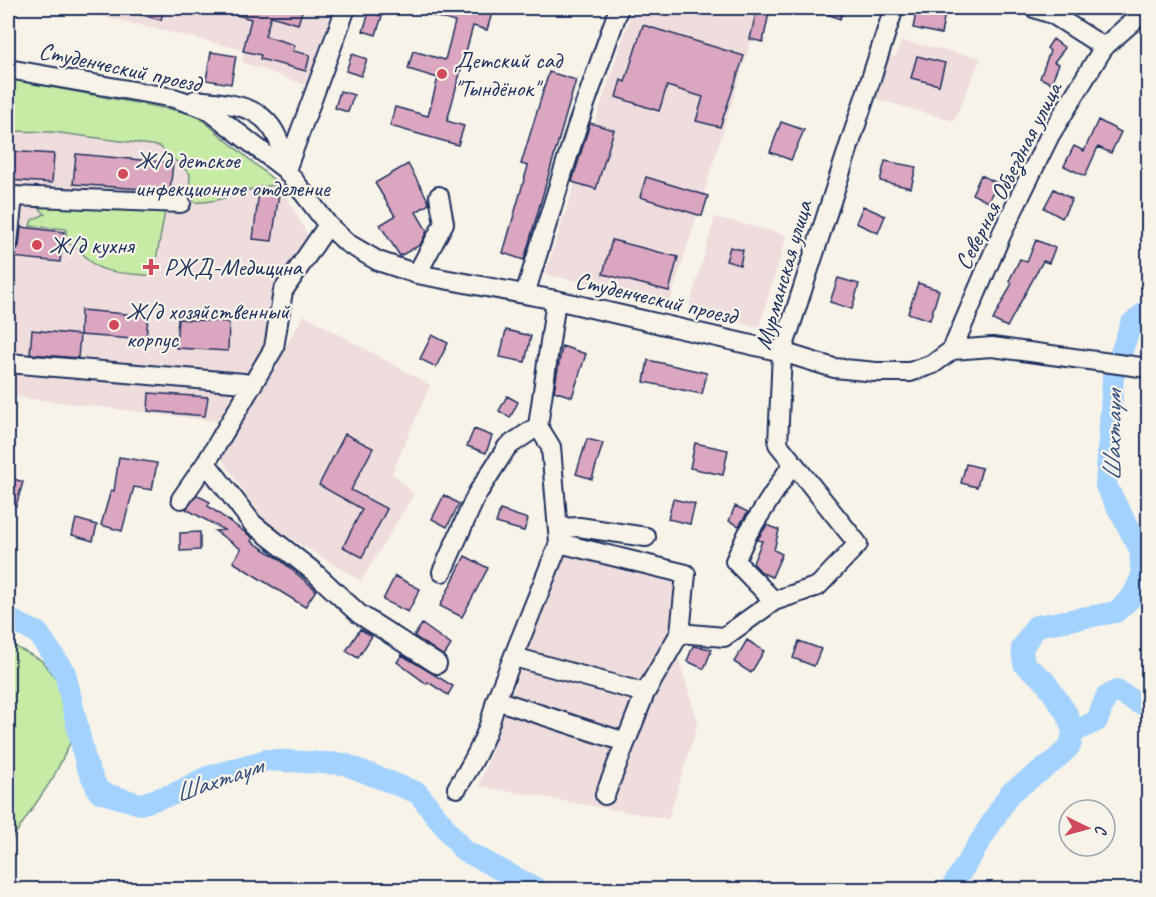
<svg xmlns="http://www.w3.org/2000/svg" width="1156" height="897" viewBox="0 0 1156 897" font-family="Caveat,sans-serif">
	<rect width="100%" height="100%" fill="#f7f3e8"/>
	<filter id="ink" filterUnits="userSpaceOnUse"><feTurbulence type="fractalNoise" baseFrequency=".0167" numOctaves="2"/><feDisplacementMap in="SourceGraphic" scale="12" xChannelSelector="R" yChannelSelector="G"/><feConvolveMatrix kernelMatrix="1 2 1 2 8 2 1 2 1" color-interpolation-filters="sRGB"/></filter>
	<g filter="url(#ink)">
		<path fill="#efdcdc" d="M68,8H332L311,87L242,62L244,50Z
			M633,8H761L670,302L545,274Z
			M902,41L981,58L954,121L873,98L887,57H895Z
			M8,79L195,114L280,185L310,239L270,343L225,422L8,396Z
			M715,217L787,235L759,328L689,307Z
			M304,315L430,385L392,473L414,494L361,581L267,524L221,458Z
			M570,534L690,568L677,653L698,723L668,819L479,786Z"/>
		<path fill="#c6eba5" stroke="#708d82" stroke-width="1.5" d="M8,79L195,114L280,185C245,185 227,204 194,202L189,191L190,174L159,146L52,132L8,131Z
			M33,202L165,212L153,276C136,273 105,275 92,263C82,255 79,246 66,243V229L30,226L32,220L45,214Z
			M8,643L41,660L60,683L71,741L53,778L8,845Z"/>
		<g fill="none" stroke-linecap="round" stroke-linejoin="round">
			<path stroke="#a3d2ff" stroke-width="22" d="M8,619L38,633L65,673L86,764L99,792L140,804L174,794L207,777L266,760L344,764L418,793L463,850L539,890
				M1073,732L1097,721L1106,697L1117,691L1138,703H1148
				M950,890L1010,793L1053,762L1070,746L1073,732L1067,714L1044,680L1024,664L1022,648L1036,626L1116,612L1132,597L1142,577L1140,549L1106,486L1113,377L1131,324L1148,310"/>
		</g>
		<path fill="#dba6bf" stroke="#1b2f5e" stroke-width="1.5" d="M127,8H164L161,20L127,11Z
			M223,8H303L298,24L271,16L265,36L295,45L293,51L310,55L306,71L260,59L261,55L243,51L251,19L222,11Z
			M415,8H484L493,10L487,30L473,26L447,121L464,126L458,145L390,126L395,107L428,116L438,78L408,69L413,51L445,60L455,22L415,11Z
			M757,8H770L763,42L750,39Z
			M813,8H844L840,19Z
			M917,8L945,13L941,34L913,28Z
			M369,13L382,16L376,35L363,31Z
			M643,25L744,56L720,127L696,121L703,97L667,86L659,111L616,97L621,80L625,82Z
			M1053,39L1065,48L1054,62L1059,64L1051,83L1040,78L1050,51L1047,48Z
			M211,52L236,56L231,84L206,80Z
			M352,54L367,59L361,76L346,71Z
			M917,56L945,63L939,85L911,78Z
			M549,72L576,80L524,260L503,253L528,166L521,164Z
			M340,91L354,95L348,112L335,108Z
			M1098,120L1121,132L1111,153L1098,147L1085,176L1064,166L1074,146L1084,151Z
			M781,122L804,130L791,160L770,152Z
			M590,123L614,130L596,189L572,182Z
			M8,151L54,154L52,183L8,180Z
			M76,154L173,163L170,191L73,184Z
			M885,161L916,167L911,188L880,181Z
			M408,164L428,200L429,204L416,212L427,231L420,245L400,256L380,225L395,216L375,183Z
			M981,175L997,183L988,202L972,194Z
			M646,177L708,196L702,216L640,197Z
			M1054,189L1072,199L1062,218L1044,208Z
			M259,191L279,194L272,241L253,239Z
			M863,206L885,216L878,233L856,223Z
			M21,227L64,232L60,262L11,257L19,246Z
			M612,240L678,257L669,291L603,274Z
			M1036,240L1055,248L1049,263L1043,261L1007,327L993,320L1012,283L1009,281L1020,259L1027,262Z
			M730,247L743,250L740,265L726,261Z
			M838,278L859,284L852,309L830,302Z
			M918,283L939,290L930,320L908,313Z
			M81,310L148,316L146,340L80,335Z
			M178,319L229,322L228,351L176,348Z
			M32,330L80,335L78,358L30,354Z
			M506,330L531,336L525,362L500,357Z
			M432,335L448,343L436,367L420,359Z
			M562,346L586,354L572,397L554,391Z
			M648,360L707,373L702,394L644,382Z
			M149,393L208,397L205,416L148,411Z
			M507,396L518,402L510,418L499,411Z
			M474,429L492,436L486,453L467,446Z
			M345,434L373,448L351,490L387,509L362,557L343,547L362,509L319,485Z
			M587,439L603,443L592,479L576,474Z
			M695,443L728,450L723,475L690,468Z
			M119,457L157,463L152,490L134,487L122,531L101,525L111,490L114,491Z
			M966,464L982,468L977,487L961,483Z
			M8,477L23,482L16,506L8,503Z
			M197,495L210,502L208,506L253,538L251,541L278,558L316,590L305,607L233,562L241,549L215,531L224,530L186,509Z
			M444,495L459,504L447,527L432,519Z
			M673,499L695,504L690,524L668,519Z
			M735,506L748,512L739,526L729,521Z
			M500,510L528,519L524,531L496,523Z
			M76,519L97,525L93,541L72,535Z
			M767,525L779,530L774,550L782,554L772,577L762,573L753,563L762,541L757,540Z
			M200,532V550L180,551V533Z
			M465,556L488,568L462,617L440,606Z
			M395,576L420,589L408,612L383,600Z
			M422,624L451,645L444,656L414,636Z
			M360,629L372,636L358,658L346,651Z
			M747,640L764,651L751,673L734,662Z
			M799,641L821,649L814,666L793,658Z
			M693,646L712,649L704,669L687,661Z
			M402,655L453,686L448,695L428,682L427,684L397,662Z"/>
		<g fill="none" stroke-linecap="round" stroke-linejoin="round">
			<g stroke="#1b2f5e" stroke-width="22">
				<path id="minor" d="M1034,8L1052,14L1104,47
					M8,69L174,98L207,109L286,170L328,225L347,243L378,261L417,274L556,300L782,352L834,368L876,372H910L933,364L952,350
					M195,100C249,105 276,109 286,168
					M286,170L346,8
					M8,196H13L8,244
					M13,196L181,203
					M328,225L283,291L274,348L206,463L253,524L314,572L359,614L437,664
					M417,274L444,223L439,196
					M525,294L577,127L619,8
					M952,350L1002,233L1050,135L1104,47L1148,8
					M952,350L992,347L1148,368
					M8,363L244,383
					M181,499L206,463
					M558,528L579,527L646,537
					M559,543L686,574L680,633
					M442,572L477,494L507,447L538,426
					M774,601L735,561L748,533L793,463
					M514,657L645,693
					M496,700L625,742
					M457,788C475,760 489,733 496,700L559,543L551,447L538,426L556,300
					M605,795L645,693L680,633L724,637L774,601L818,586L858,544L778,444L782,352L894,8"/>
			</g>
			<use href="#minor" stroke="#f7f3e8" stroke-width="18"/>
		</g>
	</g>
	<g fill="#d1495b" stroke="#f7f3e8" stroke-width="2">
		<circle cx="442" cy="74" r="6"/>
		<circle cx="123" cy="174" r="6"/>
		<circle cx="37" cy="245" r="6"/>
		<path d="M148 258h6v6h6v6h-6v6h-6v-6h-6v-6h6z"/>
		<circle cx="114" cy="325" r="6"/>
	</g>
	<g text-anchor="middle" stroke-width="4.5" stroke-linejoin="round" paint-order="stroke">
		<g font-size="24" fill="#1b2f5e" stroke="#f7f3e8" text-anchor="start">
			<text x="454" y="68">Детский сад<tspan x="454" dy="28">"Тындёнок"</tspan></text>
			<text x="135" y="168">Ж/д детское<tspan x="135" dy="28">инфекционное отделение</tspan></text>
			<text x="49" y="253">Ж/д кухня</text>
			<text x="164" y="275">РЖД-Медицина</text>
			<text x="126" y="319">Ж/д хозяйственный<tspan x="126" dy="28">корпус</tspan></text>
		</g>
		<g font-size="24" fill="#1b2f5e" stroke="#f7f3e8">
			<text transform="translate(120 67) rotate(12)" y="8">Студенческий проезд</text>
			<text transform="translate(1008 176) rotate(-63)" y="8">Северная Объездная улица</text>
			<text transform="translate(783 275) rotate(-74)" y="8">Мурманская улица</text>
			<text transform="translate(656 298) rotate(13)" y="8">Студенческий проезд</text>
		</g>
		<g font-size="26" font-style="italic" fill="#36507e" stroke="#f7f3e8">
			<text transform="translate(1112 436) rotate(-89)" y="9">Шахтаум</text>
			<text transform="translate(218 779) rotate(-19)" y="9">Шахтаум</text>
		</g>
	</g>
	<rect width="1156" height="897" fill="none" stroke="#f7f3e8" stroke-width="30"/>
	<rect x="15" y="15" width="1126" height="867" fill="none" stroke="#1b2f5e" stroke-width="2" filter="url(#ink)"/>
	<g transform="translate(1087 828) rotate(95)"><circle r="28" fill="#f7f3e8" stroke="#9fa5b1" stroke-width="1.5"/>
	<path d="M0-4.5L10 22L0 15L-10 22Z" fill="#d1495b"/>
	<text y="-9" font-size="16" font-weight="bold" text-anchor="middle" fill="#1b2f5e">С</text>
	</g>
</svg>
